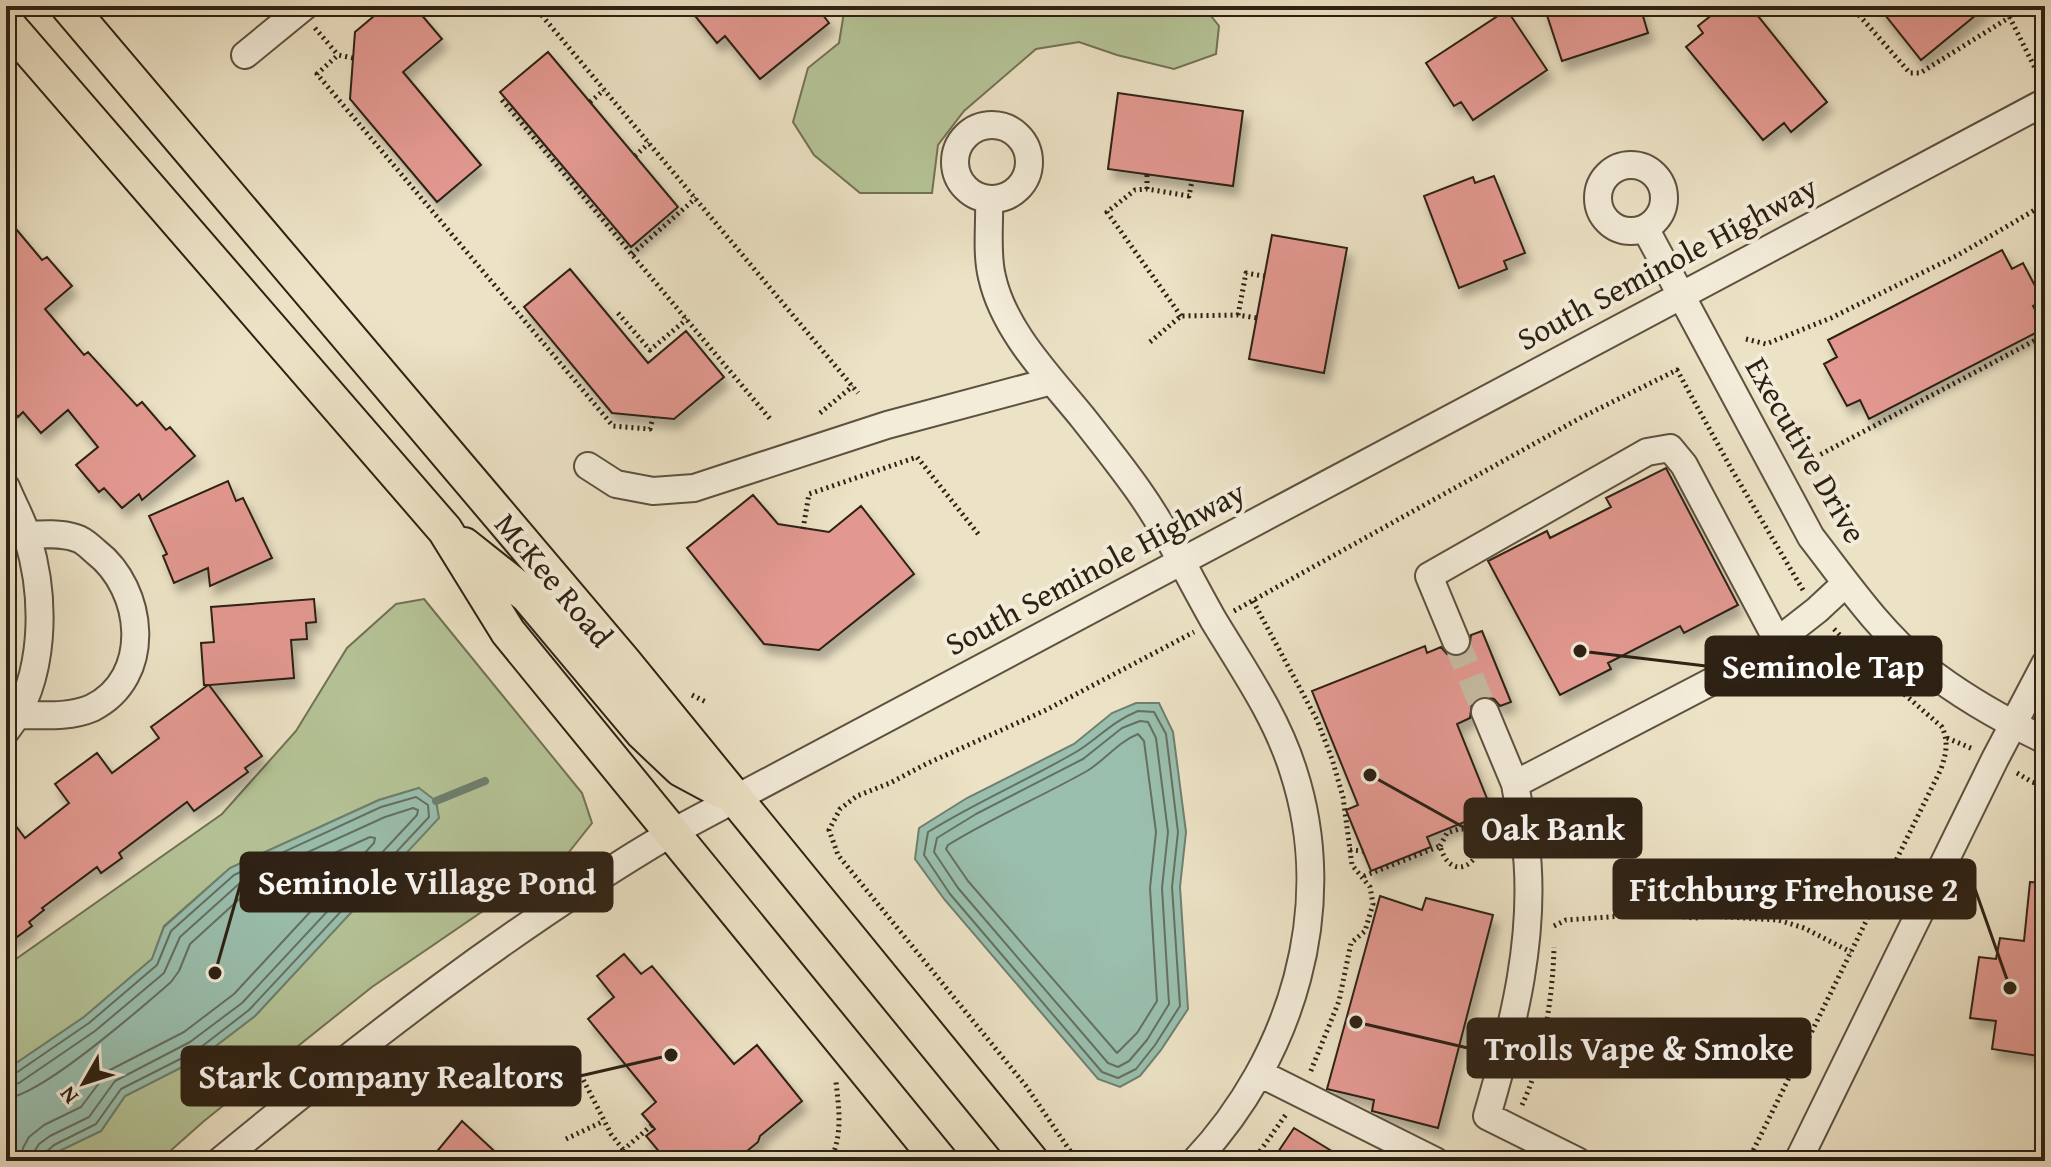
<svg xmlns="http://www.w3.org/2000/svg" width="2051" height="1167" viewBox="0 0 2051 1167" font-family="'Gentium Book Plus',serif">
	<defs>
		<filter id="shadow"><feDropShadow dx="5" dy="9" stdDeviation="4" flood-color="#0004"/></filter>
	</defs>
	<rect width="100%" height="100%" fill="#ece2c5"/>
	<filter id="stains"><feTurbulence type="fractalNoise" baseFrequency=".0025" numOctaves="4"/><feColorMatrix values="0 0 0 0 .2 0 0 0 0 .09 0 0 0 0 .02 0 0 0 .5 -.17"/></filter>
	<radialGradient id="worn" r=".72"><stop offset=".6" stop-color="#630" stop-opacity="0"/><stop offset="1" stop-color="#630" stop-opacity=".3"/></radialGradient>
	<path fill="#b5c497" stroke="#717256" stroke-width="2" d="M845,6H1203L1219,26L1216,54L1174,69L1117,55L1079,42L1036,49L964,111L938,145L932,193H860L814,155L793,122L808,68L839,43Z
		M424,599L582,793L592,823L569,852L372,987L204,1121L159,1161H47L59,1151L101,1131L125,1096L200,1058L255,1016L438,818L419,788L379,800L230,868L164,926L152,959L84,1017L6,1070V966L222,814L296,731L347,648L396,604Z"/>
	<path fill="#9abfae" stroke="#6e8070" stroke-width="2" d="M1136,703H1159L1173,732L1186,832L1180,887L1188,1009L1161,1050L1140,1076L1120,1087L1098,1079L944,899L915,859L919,828L967,798L1074,744L1112,713Z
		M419,788L436,801L439,818L255,1016L200,1058L125,1096L101,1131L59,1151L47,1161H6V1070L84,1017L152,959L164,927L230,868L379,800Z"/>
	<g fill="none" stroke-linecap="round" stroke-linejoin="round">
		<path stroke="#647061" stroke-width="2" d="M1138,711L1154,712L1166,734L1178,832L1172,887L1180,1006L1155,1045L1136,1069L1118,1078L1102,1072L950,894L924,855L928,832C976,802 1028,780 1076,752C1099,738 1111,722 1138,711Z
			M1140,721L1148,722L1156,738L1168,832L1162,888L1169,1004L1147,1040L1129,1061L1118,1067L1108,1063L958,888L934,852L937,838L976,814L1083,759L1122,728Z
			M1138,734L1144,741L1156,832L1150,888L1157,1001L1137,1033L1117,1053L968,881L946,849L948,845C993,817 1041,797 1087,771C1105,760 1118,742 1138,734Z
			M6,1076L13,1075L89,1023L157,965L171,931L234,875L381,807L416,797L428,805L429,817L249,1010L196,1051L121,1089L96,1124L54,1145L45,1153L43,1161
			M6,1086L19,1083L95,1031L164,973L180,937L240,883L385,817L413,808L418,810L417,815L242,1003L190,1042L115,1081L89,1117L50,1136L39,1144L34,1152L33,1161
			M6,1098C40,1097 141,1008 171,982L179,971L190,944L246,893L370,837L375,838L374,843L234,994L184,1032L108,1071L81,1107L44,1125L29,1137L23,1148L21,1161"/>
		<path stroke="#6e8070" stroke-width="8" d="M436,801L485,781"/>
	</g>
	<path fill="#e29890" stroke="#2d2114" stroke-width="2" filter="url(#shadow)" d="M386,6H414L442,39L403,72L481,165L437,202L350,99L355,32Z
		M687,6H816L829,23L760,79L725,36L717,43Z
		M1544,6H1640L1648,33L1562,61Z
		M1723,6H1750L1827,102L1791,132L1784,123L1763,140L1686,47L1703,33L1698,26Z
		M1878,6H1987L1921,60Z
		M1507,10L1547,70L1473,120L1461,102L1454,106L1426,63Z
		M548,52L678,207L631,247L500,92Z
		M1118,93L1243,111L1233,186L1108,169Z
		M1494,176L1525,253L1504,261L1507,269L1459,288L1424,196L1473,177L1475,183Z
		M6,217L42,260L47,257L72,286L45,309L84,355L88,352L137,406L142,402L166,430L170,427L195,456L142,500L139,494L122,508L104,488L99,492L76,465L98,447L68,410L41,433L23,412L18,417L6,403Z
		M1272,235L1347,248L1324,373L1249,359Z
		M2002,250L2012,269L2023,263L2043,301L2033,306L2045,328L1869,419L1860,400L1847,406L1824,364L1837,357L1828,340Z
		M570,269L648,363L686,331L724,377L674,419L612,413L524,307Z
		M1666,468L1738,605L1684,633L1680,626L1608,663L1611,669L1560,695L1488,561L1547,531L1550,538L1611,507L1606,498Z
		M228,481L236,501L243,498L272,558L210,586L208,568L174,583L163,556L167,554L149,516Z
		M753,495L778,524L829,532L861,506L914,574L819,650L764,644L687,548Z
		M314,599L316,622L306,623L307,639L291,640L294,678L209,685L262,756L245,768L248,772L194,811L187,802L119,853L122,858L101,873L97,867L42,908L44,910L29,922L32,926L6,945V813L25,838L69,803L55,784L97,753L112,773L159,738L151,727L208,685H204L201,643L214,642L211,607Z
		M1482,631L1511,702L1500,706L1494,699L1480,697L1472,703L1470,718L1457,724L1492,811L1427,837L1431,847L1371,871L1346,810L1358,805L1312,691L1425,646L1427,653L1441,647L1447,654L1461,656L1469,650L1471,635Z
		M2030,882L2045,883V1057L1992,1049L1996,1021L1970,1018L1979,957L1996,959L2000,938L2024,941Z
		M1380,896L1422,910L1426,898L1493,915L1438,1128L1372,1111L1374,1100L1327,1089Z
		M624,954L641,974L652,966L734,1064L757,1045L802,1101L760,1136L758,1142L741,1156H735L729,1161H667L646,1136L655,1129L642,1114L656,1102L588,1019L614,997L597,976Z
		M462,1121L505,1161H429Z
		M1294,1128L1348,1161H1272Z"/>
	<g fill="none" stroke-linecap="round" stroke-linejoin="round">
		<path stroke="#c6bba2" stroke-width="26" stroke-dasharray="26 13" stroke-linecap="butt" d="M1456,641L1485,712"/>
		<g stroke="#5d5140" stroke-width="30">
			<path id="minor" d="M245,55L305,6
				M955 162a37 37 0 1 1 74 0a37 37 0 1 1-74 0Z
				M1598 198a33 33 0 1 1 66 0a33 33 0 1 1-66 0Z
				M989,199C990,224 986,253 992,277C1004,331 1049,376 1083,418C1102,442 1121,466 1138,490C1167,531 1189,577 1214,621C1243,669 1276,716 1293,770C1338,907 1292,1058 1195,1161
				M1645,228L1811,537C1846,582 1880,632 1924,667C1961,696 2003,720 2045,740
				M588,466L616,484L653,491L694,488L887,425L1052,381
				M6,487C13,504 23,521 28,539C46,599 46,680 6,731
				M1456,641L1429,576L1647,452L1670,448L1684,465L1777,640
				M1485,712L1515,784
				M18,715C42,715 69,718 92,708C154,677 144,589 96,552C90,547 84,540 76,538C61,533 43,534 27,535
				M1259,1073L1435,1161
				M220,1161C363,1043 512,927 673,832L2045,102
				M1577,1161L1487,1116C1513,1027 1538,932 1525,838C1522,820 1518,802 1515,784L1753,660L1817,610L1846,583
				M1798,1161L1995,759L2045,664"/>
		</g>
		<g stroke="#2d2114" stroke-width="38">
			<path id="major" d="M68,6L624,662L1031,1161
				M6,23L445,530L508,632L940,1161
				M464,545L528,596L643,733L681,769L722,791"/>
		</g>
		<path stroke="#2d2114" stroke-width="5" stroke-dasharray="2 4" stroke-linecap="butt" d="M534,6L858,393
			M1851,6L1910,73H1920L2010,17
			M2004,6L2041,80
			M315,28L338,55
			M353,58L338,55L317,74L613,426L650,429L653,417
			M502,100L771,420
			M590,102L604,90
			M635,156L649,143
			M1147,189V174
			M632,254L696,198
			M618,313L650,350L687,319
			M1238,315L1246,273L1264,276
			M1181,316L1107,212L1135,190L1147,189L1189,196L1192,181
			M1746,339L1766,344L1831,318L1958,255L2045,204
			M1150,342L1181,316L1238,315L1257,318
			M820,413L853,386
			M1810,460L2045,335
			M803,529L809,494L917,457L979,535
			M1253,601L1317,720L1332,759L1343,797L1352,865L1370,887L1373,904L1365,931L1351,943L1339,1001L1310,1073
			M1234,611L1582,417L1677,370L1732,470L1803,590
			M692,695L706,702
			M1947,738L1973,749
			M2017,773L2032,782L2045,786
			M1549,837L1592,831
			M1440,846L1447,833L1459,829H1470L1478,838L1481,846
			M1350,850L1363,851
			M1364,876L1440,846C1448,875 1471,873 1481,846L1500,844
			M1554,926L1566,920L1623,916L1635,912L1695,918L1710,916L1778,920L1804,928L1851,952
			M567,1048L611,1134L632,1161
			M1522,1105C1543,1061 1553,996 1554,947
			M566,1139L604,1121
			M623,1150L652,1125
			M830,1161C843,1135 839,1109 836,1082
			M1077,1161L1026,1086L838,855L829,830L840,809L857,796L890,783L926,764L1046,710L1194,632
			M1253,1161L1287,1113
			M1748,1161L1941,769C1946,753 1949,743 1942,727L1857,653L1834,629"/>
		<use href="#minor" stroke="#f3ecd9" stroke-width="26"/>
		<use href="#major" stroke="#ece2c5" stroke-width="34"/>
	</g>
	<g text-anchor="middle" stroke-width="8" stroke-linejoin="round" paint-order="stroke">
		<g font-size="32" fill="#2d2114" stroke="#f3ecd9">
			<text transform="translate(1667 263) rotate(-28)" y="11">South Seminole Highway</text>
			<text transform="translate(1806 450) rotate(60)" y="11">Executive Drive</text>
			<text transform="translate(1095 568) rotate(-28)" y="11">South Seminole Highway</text>
			<text transform="translate(554 580) rotate(50)" y="11">McKee Road</text>
		</g>
	</g>
	<path fill="none" stroke="#2d2114" stroke-width="3" d="M1580 651L1706 666M1370 775L1465 828M215 973L241 882M2010 988L1975 889M1356 1022L1468 1048M671 1055L580 1076"/>
	<g fill="#2d2114" stroke="#f3ecd9" stroke-width="3">
		<circle cx="1580" cy="651" r="8"/>
		<circle cx="1370" cy="775" r="8"/>
		<circle cx="215" cy="973" r="8"/>
		<circle cx="2010" cy="988" r="8"/>
		<circle cx="1356" cy="1022" r="8"/>
		<circle cx="671" cy="1055" r="8"/>
	</g>
	<g fill="#2d2114" stroke="#2d2114" stroke-width="3">
		<rect x="1706" y="637" width="235" height="58" rx="8"/>
		<rect x="1465" y="799" width="176" height="58" rx="8"/>
		<rect x="241" y="853" width="371" height="58" rx="8"/>
		<rect x="1614" y="860" width="361" height="58" rx="8"/>
		<rect x="1468" y="1019" width="342" height="58" rx="8"/>
		<rect x="182" y="1047" width="398" height="58" rx="8"/>
	</g>
	<g font-size="34" text-anchor="middle" font-weight="bold" fill="#fff">
		<text x="1823" y="678">Seminole Tap</text>
		<text x="1553" y="840">Oak Bank</text>
		<text x="427" y="894">Seminole Village Pond</text>
		<text x="1794" y="901">Fitchburg Firehouse 2</text>
		<text x="1639" y="1060">Trolls Vape &amp; Smoke</text>
		<text x="381" y="1088">Stark Company Realtors</text>
	</g>
	<rect width="2051" height="1167" fill="none" stroke="#ece2c5" stroke-width="32"/>
	<rect x="8" y="8" width="2035" height="1151" fill="none" stroke="#2d2114" stroke-width="4"/>
	<rect x="16" y="16" width="2019" height="1135" fill="none" stroke="#2d2114" stroke-width="2"/>
	<g transform="translate(84 1083) rotate(231)" stroke="#f3ecd9" stroke-width="6" paint-order="stroke">
	<path d="M0-6L14 30L0 20L-14 30Z" fill="#2d2114"/>
	<text y="-12" font-size="22" font-weight="bold" text-anchor="middle" fill="#2d2114">N</text>
	</g>
	<rect width="100%" height="100%" filter="url(#stains)"/>
	<rect width="100%" height="100%" fill="url(#worn)"/>
</svg>
